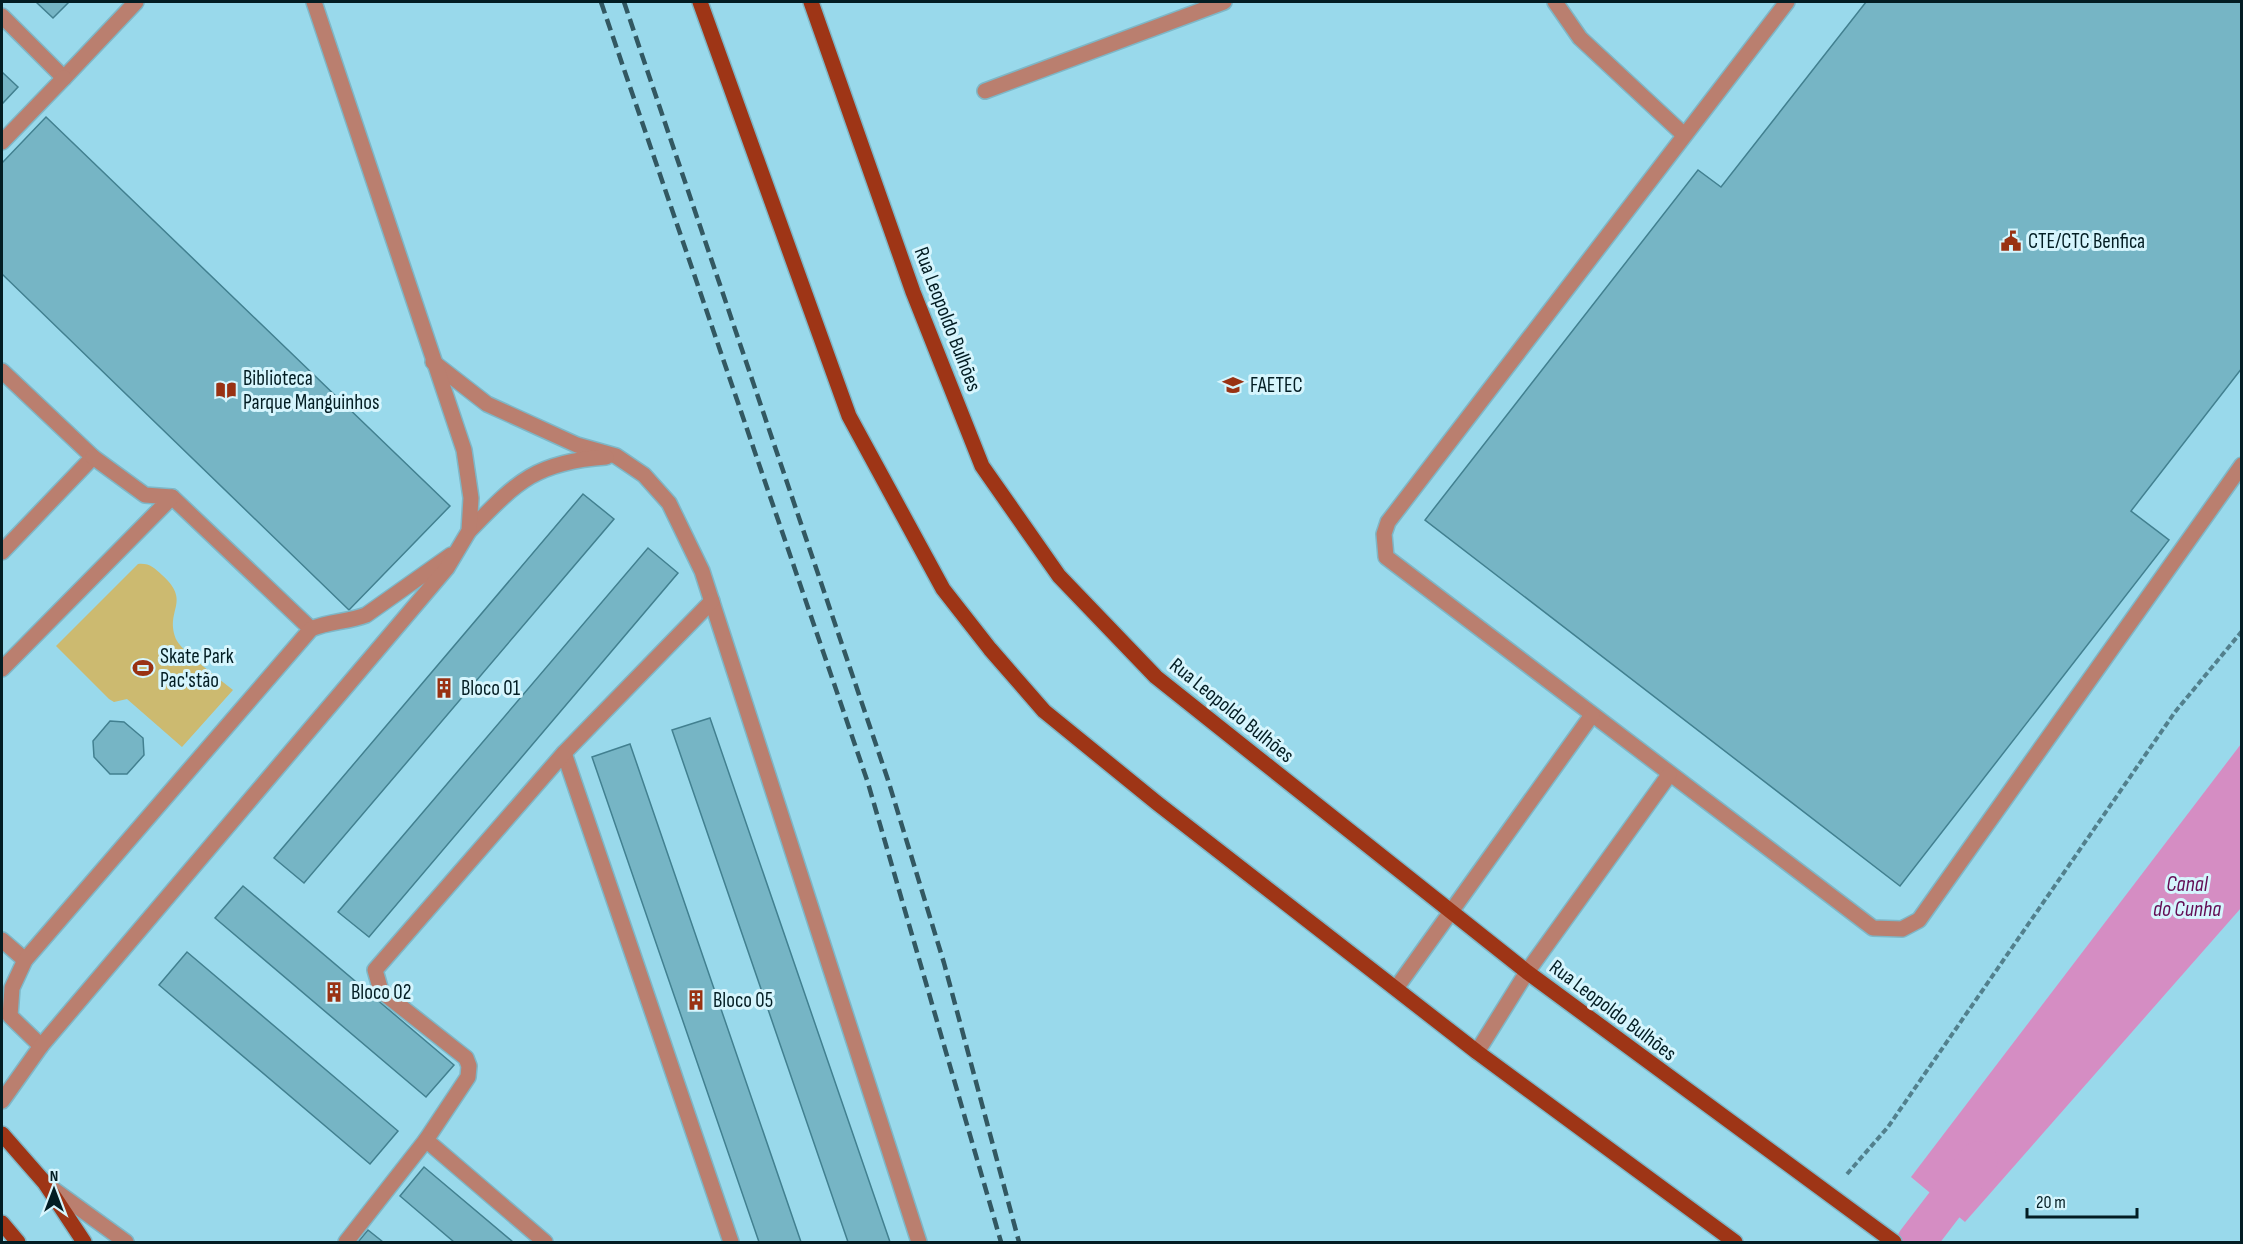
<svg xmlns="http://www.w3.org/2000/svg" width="2243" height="1244" font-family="'Sofia Sans Condensed',sans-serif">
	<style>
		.green { fill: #ccba70 }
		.water { fill: #d58dc3 }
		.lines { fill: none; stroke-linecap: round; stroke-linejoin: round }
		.canal { stroke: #d58dc3; stroke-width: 39 }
		.building { fill: #76b5c5; stroke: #428090; stroke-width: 1.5 }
		.minor-casing { stroke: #7eb7c7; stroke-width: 18 }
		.major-casing { stroke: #7eb7c7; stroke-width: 18 }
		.path { stroke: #52808d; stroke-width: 4; stroke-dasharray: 6 3; stroke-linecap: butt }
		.minor { stroke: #ba7f6f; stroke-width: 15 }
		.major { stroke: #9e3516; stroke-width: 15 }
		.rail { stroke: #325862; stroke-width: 4.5; stroke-dasharray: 12 6; stroke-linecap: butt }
		.labels { text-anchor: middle; stroke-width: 6; stroke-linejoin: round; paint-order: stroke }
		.poi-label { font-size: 21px; fill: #031d23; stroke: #d6f5fd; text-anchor: start }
		.street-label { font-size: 21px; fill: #031d23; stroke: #d6f5fd }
		.water-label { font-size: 22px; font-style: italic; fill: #630d55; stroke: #d6f5fd }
	</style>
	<rect width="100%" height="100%" fill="#99d9eb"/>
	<path class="green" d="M 138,564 C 150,563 154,568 162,575 C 193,603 163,610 177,641 C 182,651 222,681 233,690 L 182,747 L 127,699 L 114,702 L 109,699 L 56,646 Z"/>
	<path class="water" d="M 2241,744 L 2241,908 L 1965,1222 L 1911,1177 Z"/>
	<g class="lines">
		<path class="canal" d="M 1916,1242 L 1978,1161"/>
	</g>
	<g class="building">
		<path d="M 36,2 L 69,2 L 53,18 Z"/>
		<path d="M 1866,2 L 2242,2 L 2242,368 L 2131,511 L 2169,540 L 1900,886 L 1425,520 L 1698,170 L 1721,187 Z"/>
		<path d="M 2,72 L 18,87 L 2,104 Z"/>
		<path d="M 46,117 L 450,506 L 349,610 L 2,274 L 2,163 Z"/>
		<path d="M 583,494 L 614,519 L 304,883 L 274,858 Z"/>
		<path d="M 648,548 L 678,573 L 369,937 L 338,912 Z"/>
		<path d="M 710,718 L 890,1242 L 848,1242 L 672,730 Z"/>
		<path d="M 110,721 L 124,722 L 143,738 L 144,755 L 127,774 L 110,774 L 94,757 L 93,741 Z"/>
		<path d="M 630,744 L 801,1242 L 759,1242 L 592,757 Z"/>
		<path d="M 243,886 L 454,1065 L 426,1097 L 215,918 Z"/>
		<path d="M 187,952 L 398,1131 L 370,1164 L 159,985 Z"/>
		<path d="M 424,1167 L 513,1242 L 454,1242 L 400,1196 Z"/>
		<path d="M 368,1230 L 383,1242 L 358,1242 Z"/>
	</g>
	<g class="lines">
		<g class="minor-casing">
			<g id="minor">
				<path d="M 1555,2 L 1580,38 L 1683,134"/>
				<path d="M 1787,2 L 1388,522 L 1384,534 L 1386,557 L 1873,928 L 1902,929 L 1919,920 L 2242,465"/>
				<path d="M 2,16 L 64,78 L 136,2"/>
				<path d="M 985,91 L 1224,2"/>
				<path d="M 2,142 L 64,78"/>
				<path d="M 433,362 L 487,404 L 577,445 L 616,456 L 644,475 L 669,503 L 702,571 L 919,1242"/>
				<path d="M 2,371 L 93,457 L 2,552"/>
				<path d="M 172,497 L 311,629"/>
				<path d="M 469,531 C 516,483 534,462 606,457"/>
				<path d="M 2,669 L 172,497 L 145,495 L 93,457"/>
				<path d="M 564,753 L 731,1242"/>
				<path d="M 2,940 L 25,960"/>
				<path d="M 1397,987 L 1592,715"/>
				<path d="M 41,1046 L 10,1016 L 12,988 L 25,960 L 311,629 C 329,621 348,622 366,615 L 451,555"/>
				<path d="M 1477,1052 L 1527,972 L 1669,775"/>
				<path d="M 2,1101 L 41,1046 L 447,568 L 469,531 L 471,498 L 464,450 L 314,2"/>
				<path d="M 426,1140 L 468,1077 L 469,1066 L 466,1058 L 381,991 L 375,970 L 564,753 L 712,601"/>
				<path d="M 46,1184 L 126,1242"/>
				<path d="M 346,1242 L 426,1140 L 545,1242"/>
			</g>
		</g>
		<g class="major-casing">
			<g id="major">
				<path d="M 700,2 L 849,416 L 943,589 L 990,649 L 1044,711 L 1157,803 L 1477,1052 L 1735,1242"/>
				<path d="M 811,2 L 913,292 L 982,466 L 1059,576 L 1156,677 L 1527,972 L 1894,1242"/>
				<path d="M 2,1134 L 45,1183 L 84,1242"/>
				<path d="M 2,1223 L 18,1242"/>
			</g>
		</g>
		<path class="path" d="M 1847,1174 L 1888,1127 L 2175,712 L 2242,631"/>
		<use href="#minor" class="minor"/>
		<use href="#major" class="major"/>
		<g class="rail">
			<path d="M 601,2 L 868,783 L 1001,1242"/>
			<path d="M 624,2 L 888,780 L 944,963 L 1019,1242"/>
		</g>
	</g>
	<defs>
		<g id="civic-bare" transform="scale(1.62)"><path d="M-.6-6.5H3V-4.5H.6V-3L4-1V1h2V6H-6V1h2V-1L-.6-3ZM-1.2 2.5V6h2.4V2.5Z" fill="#993213" stroke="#d6f5fd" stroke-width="2.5" paint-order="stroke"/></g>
		<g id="school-bare" transform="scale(1.62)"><path d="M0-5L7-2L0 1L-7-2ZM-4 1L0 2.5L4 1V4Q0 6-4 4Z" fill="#993213" stroke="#d6f5fd" stroke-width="2.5" paint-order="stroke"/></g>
		<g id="library-bare" transform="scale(1.62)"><path d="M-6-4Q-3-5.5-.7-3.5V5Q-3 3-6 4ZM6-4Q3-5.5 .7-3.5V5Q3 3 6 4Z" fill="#993213" stroke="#d6f5fd" stroke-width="2.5" paint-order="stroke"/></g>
		<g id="stadium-bare" transform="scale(1.62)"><path d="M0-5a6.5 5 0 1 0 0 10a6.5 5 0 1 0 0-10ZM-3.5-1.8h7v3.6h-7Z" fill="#993213" stroke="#d6f5fd" stroke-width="2.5" paint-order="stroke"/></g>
		<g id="building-bare" transform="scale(1.62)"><path d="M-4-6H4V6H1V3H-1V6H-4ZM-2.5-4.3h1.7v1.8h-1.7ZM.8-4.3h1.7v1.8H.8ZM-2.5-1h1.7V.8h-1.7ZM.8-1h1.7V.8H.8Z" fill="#993213" stroke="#d6f5fd" stroke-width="2.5" paint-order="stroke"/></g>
	</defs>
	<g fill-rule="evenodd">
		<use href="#civic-bare" x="2011" y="241"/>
		<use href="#school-bare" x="1233" y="385"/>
		<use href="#library-bare" x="226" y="390"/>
		<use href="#stadium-bare" x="143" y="668"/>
		<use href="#building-bare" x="444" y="688"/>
		<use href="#building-bare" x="334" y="992"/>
		<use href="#building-bare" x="696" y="1000"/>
	</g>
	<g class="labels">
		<g class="poi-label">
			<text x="2028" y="248">CTE/CTC Benfica</text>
			<text x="243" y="385">Biblioteca<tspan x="243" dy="24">Parque Manguinhos</tspan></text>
			<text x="1250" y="392">FAETEC</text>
			<text x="160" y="663">Skate Park<tspan x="160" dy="24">Pac'stão</tspan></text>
			<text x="461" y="695">Bloco 01</text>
			<text x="351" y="999">Bloco 02</text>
			<text x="713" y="1007">Bloco 05</text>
		</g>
		<g class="street-label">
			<text transform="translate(948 319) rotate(69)" y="7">Rua Leopoldo Bulhões</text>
			<text transform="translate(1232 710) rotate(39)" y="7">Rua Leopoldo Bulhões</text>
			<text transform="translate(1613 1010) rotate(37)" y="7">Rua Leopoldo Bulhões</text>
		</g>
		<g class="water-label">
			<text x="2187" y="891">Canal<tspan x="2187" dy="25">do Cunha</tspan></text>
		</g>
	</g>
	<rect width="2243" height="1244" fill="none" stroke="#031d23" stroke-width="6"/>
	<g transform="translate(54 1190)" stroke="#d6f5fd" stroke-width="4.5" paint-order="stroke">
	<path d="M0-4.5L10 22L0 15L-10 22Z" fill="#031d23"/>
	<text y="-9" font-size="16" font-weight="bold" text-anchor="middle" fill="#031d23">N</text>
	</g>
	<path d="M2027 1208v9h110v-9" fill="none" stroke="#031d23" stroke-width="3"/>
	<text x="2036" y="1208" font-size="18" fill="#031d23" stroke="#d6f5fd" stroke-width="4.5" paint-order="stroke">20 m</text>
</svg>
